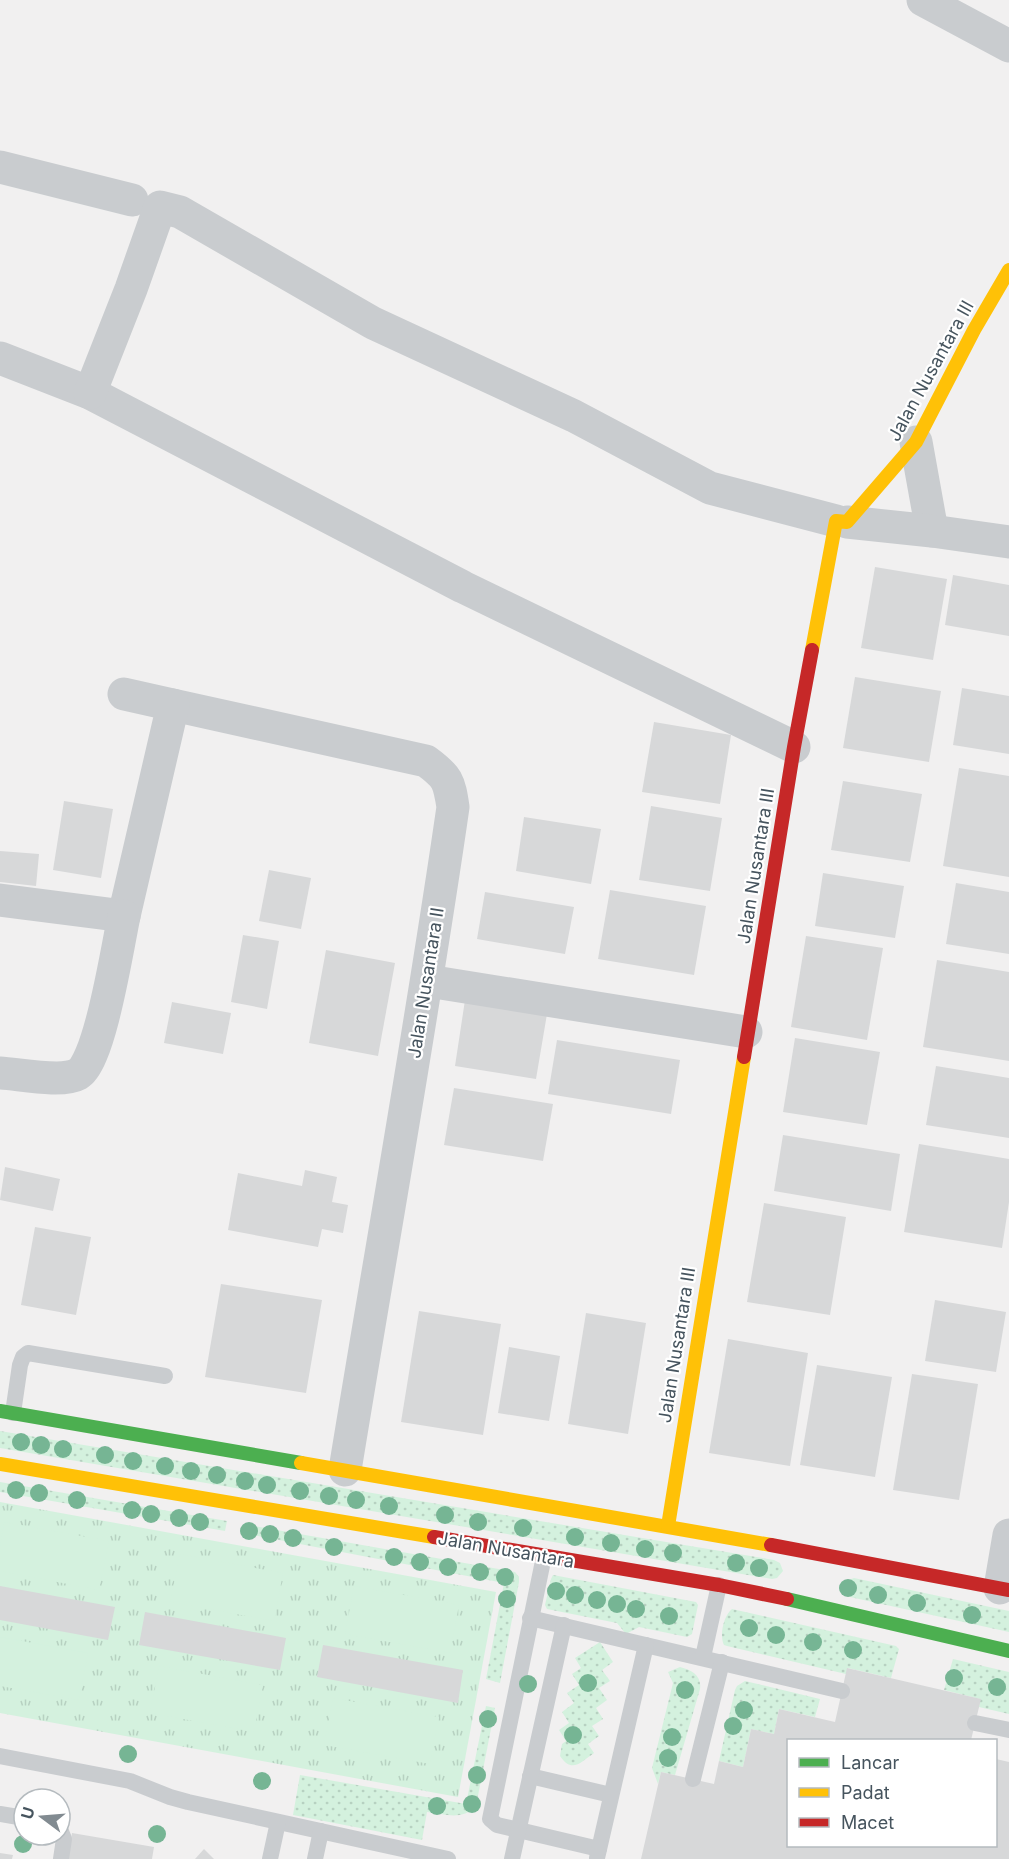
<svg xmlns="http://www.w3.org/2000/svg" width="1009" height="1859" font-family="Inter,sans-serif">
	<style>
		.grass { fill: url(#grass-dots) }
		.park { fill: url(#park-tufts) }
		.pitch { fill: #d4f1de }
		.building { fill: #d7d8d9 }
		.lines { fill: none; stroke-linecap: round; stroke-linejoin: round }
		.lane { stroke: #c9cccf; stroke-width: 16 }
		.street { stroke: #c9cccf; stroke-width: 33 }
		.fast { stroke: #4caf50; stroke-width: 14 }
		.slow { stroke: #ffc107; stroke-width: 14 }
		.jam { stroke: #c62828; stroke-width: 14 }
		.tree { fill: #76b594 }
		.labels { text-anchor: middle; stroke-width: 4.5; stroke-linejoin: round; paint-order: stroke }
		.street-label { font-size: 18px; fill: #46545e; stroke: #fff }
	</style>
	<defs>
		<pattern id="grass-dots" width="8" height="8" patternUnits="userSpaceOnUse" patternTransform="scale(1.5)"><rect width="8" height="8" fill="#d4f1de"/><path d="M2 2h.1M6 6h.1" fill="none" stroke="#b7d1c1" stroke-width="1.8" stroke-linecap="round"/></pattern>
		<pattern id="park-tufts" width="24" height="20" patternUnits="userSpaceOnUse" patternTransform="scale(1.5)"><rect width="24" height="20" fill="#d4f1de"/><path d="M3 7l-1-3M5 7V3M7 7l1-3M15 17l-1-3M17 17v-4M19 17l1-3" fill="none" stroke="#b7d1c1"/></pattern>
	</defs>
	<rect width="100%" height="100%" fill="#f1f0f0"/>
	<g class="grass">
		<path d="M 0,1431 L 774,1560 L 780,1563 L 783,1571 L 777,1578 L 772,1579 L 0,1448 Z"/>
		<path d="M 0,1482 L 227,1521 L 225,1531 L 0,1492 Z"/>
		<path d="M 243,1524 L 515,1572 L 519,1577 L 519,1582 L 500,1683 L 486,1679 L 504,1583 L 242,1533 Z"/>
		<path d="M 553,1575 L 696,1602 L 698,1605 L 692,1634 L 687,1637 L 639,1627 L 626,1634 L 617,1623 L 547,1609 L 545,1605 L 551,1579 Z"/>
		<path d="M 854,1578 L 1009,1611 L 1009,1632 L 850,1597 L 845,1595 L 843,1586 L 846,1581 Z"/>
		<path d="M 732,1609 L 896,1646 L 899,1649 L 891,1678 L 848,1668 L 846,1674 L 727,1646 L 724,1645 C 719,1635 724,1615 732,1609 Z"/>
		<path d="M 600,1642 L 613,1662 L 602,1670 L 610,1681 L 599,1688 L 607,1700 L 596,1708 L 603,1719 L 592,1726 L 599,1736 L 588,1744 L 594,1753 C 581,1762 572,1774 560,1756 L 562,1744 L 566,1741 L 559,1730 L 569,1723 L 562,1712 L 574,1703 L 567,1693 L 579,1685 L 572,1674 L 581,1668 L 575,1658 Z"/>
		<path d="M 953,1659 L 1009,1672 L 1009,1714 L 979,1707 L 980,1699 L 944,1690 Z"/>
		<path d="M 680,1667 C 692,1670 702,1676 700,1689 L 675,1775 L 661,1772 L 658,1784 L 652,1768 L 673,1683 L 668,1672 Z"/>
		<path d="M 745,1681 L 820,1699 L 815,1717 L 779,1709 L 774,1734 L 751,1729 L 743,1767 L 719,1761 L 735,1690 L 737,1686 Z"/>
		<path d="M 486,1706 L 495,1708 L 476,1806 C 462,1821 445,1814 427,1812 L 422,1840 L 293,1815 L 300,1775 L 466,1804 Z"/>
	</g>
	<path class="park" d="M 0,1502 L 496,1592 L 458,1797 L 0,1713 Z"/>
	<g class="pitch">
		<path d="M 4,1522 L 109,1541 L 99,1590 L 0,1571 L 0,1546 Z"/>
		<path d="M 180,1554 L 283,1573 L 274,1621 L 170,1602 Z"/>
		<path d="M 354,1586 L 459,1605 L 450,1653 L 345,1634 Z"/>
		<path d="M 0,1637 L 88,1653 L 79,1700 L 0,1686 Z"/>
		<path d="M 159,1666 L 263,1685 L 254,1732 L 150,1713 Z"/>
		<path d="M 333,1698 L 439,1717 L 430,1764 L 324,1745 Z"/>
	</g>
	<g class="building">
		<path d="M 875,567 L 947,579 L 933,660 L 861,648 Z"/>
		<path d="M 953,575 L 1009,585 L 1009,636 L 945,625 Z"/>
		<path d="M 855,677 L 941,691 L 929,762 L 843,748 Z"/>
		<path d="M 962,688 L 1009,696 L 1009,754 L 953,745 Z"/>
		<path d="M 654,722 L 731,735 L 720,804 L 642,792 Z"/>
		<path d="M 959,768 L 1009,776 L 1009,877 L 943,866 Z"/>
		<path d="M 843,781 L 922,794 L 910,862 L 831,850 Z"/>
		<path d="M 64,801 L 113,809 L 101,878 L 53,870 Z"/>
		<path d="M 651,806 L 722,818 L 710,891 L 639,880 Z"/>
		<path d="M 524,817 L 601,829 L 591,884 L 516,871 Z"/>
		<path d="M 0,851 L 39,854 L 36,886 L 0,882 Z"/>
		<path d="M 269,870 L 311,878 L 301,929 L 259,921 Z"/>
		<path d="M 823,873 L 904,886 L 895,938 L 815,926 Z"/>
		<path d="M 956,883 L 1009,892 L 1009,954 L 946,944 Z"/>
		<path d="M 610,890 L 706,906 L 694,975 L 598,959 Z"/>
		<path d="M 485,892 L 574,907 L 565,954 L 477,939 Z"/>
		<path d="M 243,935 L 279,941 L 267,1009 L 231,1002 Z"/>
		<path d="M 806,936 L 883,948 L 867,1040 L 791,1027 Z"/>
		<path d="M 326,950 L 395,963 L 378,1056 L 309,1043 Z"/>
		<path d="M 937,960 L 1009,972 L 1009,1061 L 923,1047 Z"/>
		<path d="M 465,1000 L 547,1014 L 536,1079 L 455,1066 Z"/>
		<path d="M 172,1002 L 231,1013 L 223,1054 L 164,1043 Z"/>
		<path d="M 795,1038 L 880,1052 L 867,1125 L 783,1112 Z"/>
		<path d="M 557,1040 L 680,1060 L 671,1114 L 548,1094 Z"/>
		<path d="M 936,1066 L 1009,1078 L 1009,1138 L 926,1125 Z"/>
		<path d="M 454,1088 L 553,1104 L 543,1161 L 444,1145 Z"/>
		<path d="M 783,1135 L 900,1154 L 891,1211 L 774,1191 Z"/>
		<path d="M 919,1144 L 1009,1159 L 1009,1202 L 1002,1248 L 904,1232 Z"/>
		<path d="M 5,1167 L 60,1179 L 53,1211 L 0,1200 Z"/>
		<path d="M 305,1170 L 337,1177 L 332,1202 L 348,1205 L 343,1233 L 322,1229 L 318,1247 L 228,1230 L 238,1173 L 302,1186 Z"/>
		<path d="M 764,1203 L 846,1217 L 830,1315 L 747,1302 Z"/>
		<path d="M 35,1227 L 91,1237 L 76,1315 L 21,1305 Z"/>
		<path d="M 221,1284 L 322,1300 L 306,1393 L 205,1377 Z"/>
		<path d="M 935,1300 L 1006,1312 L 996,1372 L 925,1361 Z"/>
		<path d="M 419,1311 L 501,1324 L 483,1435 L 401,1422 Z"/>
		<path d="M 586,1313 L 646,1323 L 628,1434 L 568,1424 Z"/>
		<path d="M 728,1339 L 808,1353 L 790,1466 L 709,1453 Z"/>
		<path d="M 509,1347 L 560,1356 L 549,1421 L 498,1413 Z"/>
		<path d="M 817,1365 L 892,1377 L 875,1477 L 800,1465 Z"/>
		<path d="M 912,1374 L 978,1384 L 959,1500 L 893,1490 Z"/>
		<path d="M 0,1586 L 115,1607 L 108,1640 L 0,1620 Z"/>
		<path d="M 145,1612 L 286,1638 L 280,1670 L 139,1645 Z"/>
		<path d="M 323,1645 L 463,1670 L 458,1703 L 317,1677 Z"/>
		<path d="M 847,1668 L 981,1699 L 971,1740 L 788,1740 L 788,1846 L 996,1846 L 996,1759 L 1009,1762 L 1009,1859 L 641,1859 L 661,1772 L 714,1784 L 719,1761 L 743,1767 L 751,1729 L 774,1734 L 779,1709 L 835,1722 Z"/>
		<path d="M 72,1833 L 154,1847 L 152,1859 L 68,1859 Z"/>
		<path d="M 204,1849 L 214,1859 L 195,1859 Z"/>
		<path d="M 0,1853 L 13,1855 L 12,1859 L 0,1859 Z"/>
	</g>
	<g class="lines">
		<g class="lane">
			<path d="M 13,1413 L 20,1365 L 23,1357 L 28,1353 L 165,1376"/>
			<path d="M 544,1556 L 490,1819 L 497,1825 L 599,1849"/>
			<path d="M 530,1618 L 842,1691"/>
			<path d="M 703,1657 L 719,1585"/>
			<path d="M 975,1723 L 1009,1730"/>
			<path d="M 0,1756 L 130,1781 L 170,1797 L 188,1802 L 448,1859"/>
			<path d="M 530,1776 L 611,1795"/>
			<path d="M 693,1779 L 722,1662"/>
			<path d="M 0,1814 L 24,1818"/>
			<path d="M 60,1829 L 64,1839 L 61,1859"/>
			<path d="M 597,1858 L 646,1645"/>
			<path d="M 270,1859 L 278,1822"/>
			<path d="M 315,1859 L 321,1831"/>
			<path d="M 512,1859 L 564,1625"/>
		</g>
		<g class="street">
			<path d="M 923,0 L 1009,46"/>
			<path d="M 0,167 L 132,200"/>
			<path d="M 0,358 L 90,393 L 463,587 L 794,747"/>
			<path d="M 90,393 L 131,289 L 160,207 L 180,212 L 373,323 L 574,416 L 710,488 L 836,521"/>
			<path d="M 916,442 L 932,531"/>
			<path d="M 847,522 L 932,531 L 1009,542"/>
			<path d="M 173,705 L 426,761 C 448,777 449,781 453,807 C 421,1029 381,1249 345,1470"/>
			<path d="M 0,900 L 124,916 L 173,705 L 124,694"/>
			<path d="M 428,981 L 746,1032"/>
			<path d="M 0,1073 C 19,1074 62,1083 78,1074 C 100,1062 118,944 124,916"/>
			<path d="M 1000,1588 L 1009,1535"/>
		</g>
		<g class="fast">
			<path d="M 0,1411 L 301,1463"/>
			<path d="M 787,1599 L 1009,1651"/>
		</g>
		<g class="slow">
			<path d="M 812,650 L 836,521 L 847,522 L 916,442 L 974,330 L 1009,270"/>
			<path d="M 301,1463 L 771,1545"/>
			<path d="M 0,1464 L 434,1537"/>
			<path d="M 668,1526 L 744,1057"/>
		</g>
		<g class="jam">
			<path d="M 744,1057 L 794,747 L 812,650"/>
			<path d="M 434,1537 L 719,1585 L 787,1599"/>
			<path d="M 771,1545 L 1009,1590"/>
		</g>
	</g>
	<g class="tree">
		<circle cx="21" cy="1442" r="9"/>
		<circle cx="41" cy="1445" r="9"/>
		<circle cx="63" cy="1449" r="9"/>
		<circle cx="105" cy="1455" r="9"/>
		<circle cx="133" cy="1461" r="9"/>
		<circle cx="165" cy="1466" r="9"/>
		<circle cx="191" cy="1471" r="9"/>
		<circle cx="217" cy="1475" r="9"/>
		<circle cx="245" cy="1481" r="9"/>
		<circle cx="267" cy="1485" r="9"/>
		<circle cx="16" cy="1490" r="9"/>
		<circle cx="300" cy="1491" r="9"/>
		<circle cx="39" cy="1493" r="9"/>
		<circle cx="329" cy="1496" r="9"/>
		<circle cx="77" cy="1500" r="9"/>
		<circle cx="356" cy="1500" r="9"/>
		<circle cx="389" cy="1506" r="9"/>
		<circle cx="132" cy="1510" r="9"/>
		<circle cx="151" cy="1514" r="9"/>
		<circle cx="445" cy="1515" r="9"/>
		<circle cx="179" cy="1518" r="9"/>
		<circle cx="200" cy="1522" r="9"/>
		<circle cx="478" cy="1522" r="9"/>
		<circle cx="523" cy="1528" r="9"/>
		<circle cx="249" cy="1531" r="9"/>
		<circle cx="270" cy="1534" r="9"/>
		<circle cx="575" cy="1537" r="9"/>
		<circle cx="293" cy="1538" r="9"/>
		<circle cx="611" cy="1543" r="9"/>
		<circle cx="334" cy="1547" r="9"/>
		<circle cx="645" cy="1549" r="9"/>
		<circle cx="673" cy="1553" r="9"/>
		<circle cx="394" cy="1557" r="9"/>
		<circle cx="420" cy="1562" r="9"/>
		<circle cx="736" cy="1563" r="9"/>
		<circle cx="448" cy="1567" r="9"/>
		<circle cx="759" cy="1568" r="9"/>
		<circle cx="480" cy="1572" r="9"/>
		<circle cx="505" cy="1577" r="9"/>
		<circle cx="848" cy="1588" r="9"/>
		<circle cx="556" cy="1591" r="9"/>
		<circle cx="575" cy="1595" r="9"/>
		<circle cx="878" cy="1595" r="9"/>
		<circle cx="507" cy="1599" r="9"/>
		<circle cx="597" cy="1600" r="9"/>
		<circle cx="917" cy="1603" r="9"/>
		<circle cx="617" cy="1604" r="9"/>
		<circle cx="636" cy="1609" r="9"/>
		<circle cx="972" cy="1615" r="9"/>
		<circle cx="669" cy="1616" r="9"/>
		<circle cx="749" cy="1628" r="9"/>
		<circle cx="776" cy="1635" r="9"/>
		<circle cx="813" cy="1642" r="9"/>
		<circle cx="853" cy="1650" r="9"/>
		<circle cx="954" cy="1678" r="9"/>
		<circle cx="588" cy="1683" r="9"/>
		<circle cx="528" cy="1684" r="9"/>
		<circle cx="997" cy="1687" r="9"/>
		<circle cx="685" cy="1690" r="9"/>
		<circle cx="744" cy="1710" r="9"/>
		<circle cx="488" cy="1719" r="9"/>
		<circle cx="733" cy="1726" r="9"/>
		<circle cx="573" cy="1735" r="9"/>
		<circle cx="672" cy="1737" r="9"/>
		<circle cx="128" cy="1754" r="9"/>
		<circle cx="668" cy="1758" r="9"/>
		<circle cx="477" cy="1775" r="9"/>
		<circle cx="262" cy="1781" r="9"/>
		<circle cx="472" cy="1804" r="9"/>
		<circle cx="437" cy="1806" r="9"/>
		<circle cx="157" cy="1834" r="9"/>
		<circle cx="23" cy="1844" r="9"/>
	</g>
	<g class="labels">
		<g class="street-label">
			<text transform="translate(931 371) rotate(-61)" y="6">Jalan Nusantara III</text>
			<text transform="translate(756 866) rotate(-81)" y="6">Jalan Nusantara III</text>
			<text transform="translate(426 983) rotate(-81)" y="6">Jalan Nusantara II</text>
			<text transform="translate(677 1345) rotate(-81)" y="6">Jalan Nusantara III</text>
			<text transform="translate(506 1550) rotate(10)" y="6">Jalan Nusantara</text>
		</g>
	</g>
	<rect x="787" y="1739" width="210" height="108" fill="#ffffff" stroke="#b5bbbf" stroke-width="1.5"/>
	<rect x="799" y="1758" width="30" height="9" fill="#4caf50" stroke="#b5bbbf" stroke-width="1.5"/>
	<text x="841" y="1769" font-size="18" fill="#46545e">Lancar</text>
	<rect x="799" y="1788" width="30" height="9" fill="#ffc107" stroke="#b5bbbf" stroke-width="1.5"/>
	<text x="841" y="1799" font-size="18" fill="#46545e">Padat</text>
	<rect x="799" y="1818" width="30" height="9" fill="#c62828" stroke="#b5bbbf" stroke-width="1.5"/>
	<text x="841" y="1829" font-size="18" fill="#46545e">Macet</text>
	<g transform="translate(42 1817) rotate(286)"><circle r="28" fill="#ffffff" stroke="#b5bbbf" stroke-width="1.5"/>
	<path d="M0-4.5L10 22L0 15L-10 22Z" fill="#828b91"/>
	<text y="-9" font-size="16" font-weight="bold" text-anchor="middle" fill="#46545e">U</text>
	</g>
</svg>
